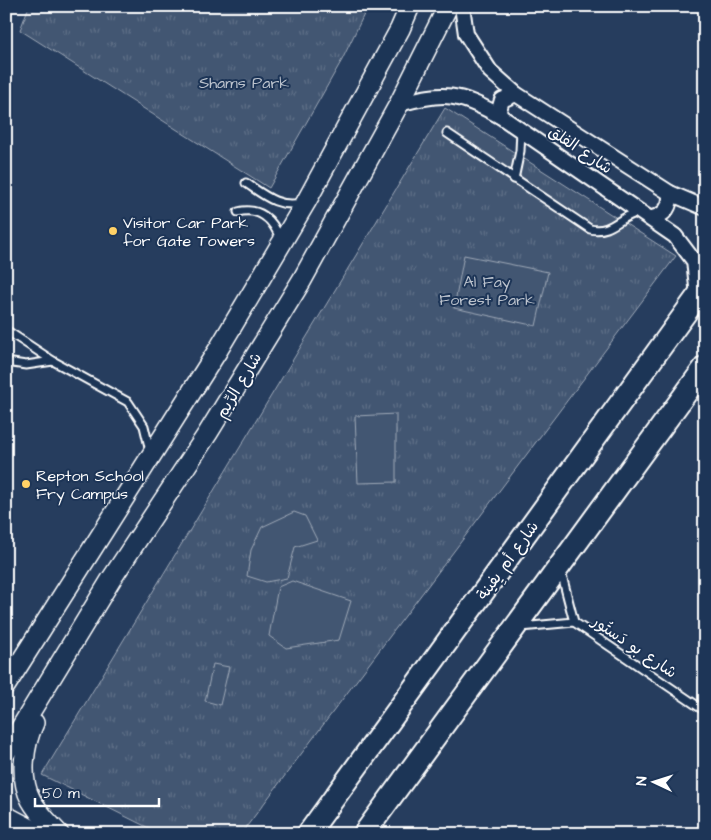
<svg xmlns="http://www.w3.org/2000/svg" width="711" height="840" font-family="'Architects Daughter','Playpen Sans Arabic',sans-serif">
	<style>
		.grass { fill: url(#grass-tufts); stroke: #a0aab8 }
		.pitch { fill: #425672; stroke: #a0aab8 }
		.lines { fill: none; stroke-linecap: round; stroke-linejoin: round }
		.service-casing { stroke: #fff; stroke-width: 11 }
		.minor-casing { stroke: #fff; stroke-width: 18 }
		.secondary-casing { stroke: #fff; stroke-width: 22 }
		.primary-casing { stroke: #fff; stroke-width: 25 }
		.service { stroke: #1d3557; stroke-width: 7 }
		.minor { stroke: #1d3557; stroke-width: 14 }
		.secondary { stroke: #1d3557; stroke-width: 19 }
		.primary { stroke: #1d3557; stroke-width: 21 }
		.poi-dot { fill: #ffd166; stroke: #1d3557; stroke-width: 2 }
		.labels { text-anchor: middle; stroke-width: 4; stroke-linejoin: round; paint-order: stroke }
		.park-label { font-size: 16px; fill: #bdc4ce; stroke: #1d3557 }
		.street-label { font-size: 16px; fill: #fff; stroke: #1d3557 }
		.poi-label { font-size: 16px; fill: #fff; stroke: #1d3557; text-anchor: start }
	</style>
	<defs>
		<pattern id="grass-tufts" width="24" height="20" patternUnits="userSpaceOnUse" patternTransform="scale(1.25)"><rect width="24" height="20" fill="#425672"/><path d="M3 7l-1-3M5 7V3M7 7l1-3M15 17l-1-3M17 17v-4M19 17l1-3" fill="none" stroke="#5e6f87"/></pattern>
	</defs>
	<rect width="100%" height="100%" fill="#263d5e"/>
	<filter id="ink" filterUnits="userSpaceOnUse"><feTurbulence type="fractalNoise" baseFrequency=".02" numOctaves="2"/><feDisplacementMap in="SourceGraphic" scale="10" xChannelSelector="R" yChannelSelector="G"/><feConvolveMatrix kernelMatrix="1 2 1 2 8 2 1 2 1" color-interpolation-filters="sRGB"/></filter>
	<g filter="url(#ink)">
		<g class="grass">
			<path d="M 29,6 L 368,6 L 342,60 L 269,188 L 20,30 Z"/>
			<path d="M 445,108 L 676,256 L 241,834 L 161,834 L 42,775 Z"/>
		</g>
		<g class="pitch">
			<path d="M 464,255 L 548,272 L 536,326 L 454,308 Z"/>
			<path d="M 396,414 L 396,482 L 358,483 L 355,416 Z"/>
			<path d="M 294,512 L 305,516 L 317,540 L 295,547 L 287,578 L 266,582 L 247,576 L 251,550 L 262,527 Z"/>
			<path d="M 292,581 L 351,601 L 339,640 L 286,648 L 269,636 L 278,587 Z"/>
			<path d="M 213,664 L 229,667 L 220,705 L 205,701 Z"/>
		</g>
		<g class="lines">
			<g class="service-casing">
				<g id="service">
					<path d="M 447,133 L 590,229 C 612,234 620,215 640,212"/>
					<path d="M 514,179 L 520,151 L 521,130"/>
					<path d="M 246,183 C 264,195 278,208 301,203"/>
					<path d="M 238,212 C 259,207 273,219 280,239"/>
					<path d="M 6,330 L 53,361"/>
					<path d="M 6,362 L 26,365 L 53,361 L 128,402 L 144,426 L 150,451"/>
					<path d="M 561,572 L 574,622 L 705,711"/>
					<path d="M 521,627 L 574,622"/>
				</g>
			</g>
			<g class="minor-casing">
				<g id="minor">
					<path d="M 462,6 L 466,34 L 490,71 L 516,94 L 670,193 L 705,208"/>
					<path d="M 399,104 C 445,91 458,93 500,116 L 675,236 L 694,261 L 698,295"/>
					<path d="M 500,116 L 499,110 L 502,100 L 516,94"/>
					<path d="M 652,218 C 665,215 671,207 670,193"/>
				</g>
			</g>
			<g class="secondary-casing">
				<g id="secondary">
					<path d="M 6,685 L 218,350 L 306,202 L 400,29 L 410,6"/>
					<path d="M 34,723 C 24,744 19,778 31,800 C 38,813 49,823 59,834"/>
					<path d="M 6,752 L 112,578 L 208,433 L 302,280 L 399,104 L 448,6"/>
					<path d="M 6,816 L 40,834"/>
				</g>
			</g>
			<g class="primary-casing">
				<g id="primary">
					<path d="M 308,834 L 705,286"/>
					<path d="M 364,834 L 705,367"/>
				</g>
			</g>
			<use href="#service" class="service"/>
			<use href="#minor" class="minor"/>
			<use href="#secondary" class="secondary"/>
			<use href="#primary" class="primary"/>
		</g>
	</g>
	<g class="poi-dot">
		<circle cx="113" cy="231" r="5"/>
		<circle cx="26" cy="484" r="5"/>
	</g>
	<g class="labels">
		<g class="park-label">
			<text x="244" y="88">Shams Park</text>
			<text x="487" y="287">Al Fay<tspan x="487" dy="18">Forest Park</tspan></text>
		</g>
		<g class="street-label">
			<text transform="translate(581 149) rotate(34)" y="6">شارع الفلق</text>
			<text transform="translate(238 385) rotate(-59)" y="6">شارع الرِّيم</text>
			<text transform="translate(507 560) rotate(-54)" y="6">شارع أم يِفينة</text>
			<text transform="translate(635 646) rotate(34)" y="6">شارع بو دَستُور</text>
		</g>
		<g class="poi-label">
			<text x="123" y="228">Visitor Car Park<tspan x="123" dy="18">for Gate Towers</tspan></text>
			<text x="36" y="481">Repton School<tspan x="36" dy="18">Fry Campus</tspan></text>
		</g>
	</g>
	<rect width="711" height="840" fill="none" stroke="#1d3557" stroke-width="25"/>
	<rect x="12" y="12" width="686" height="815" fill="none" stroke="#fff" stroke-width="2" filter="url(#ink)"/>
	<g transform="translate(654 782) rotate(274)" stroke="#1d3557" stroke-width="4" paint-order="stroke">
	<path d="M0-4L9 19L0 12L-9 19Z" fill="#ffffff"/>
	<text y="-8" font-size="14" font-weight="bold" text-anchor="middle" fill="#ffffff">N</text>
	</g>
	<path d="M35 798v8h124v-8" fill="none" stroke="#ffffff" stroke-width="2.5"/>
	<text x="42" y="798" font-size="15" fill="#ffffff" stroke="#1d3557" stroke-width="4" paint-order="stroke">50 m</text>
</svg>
